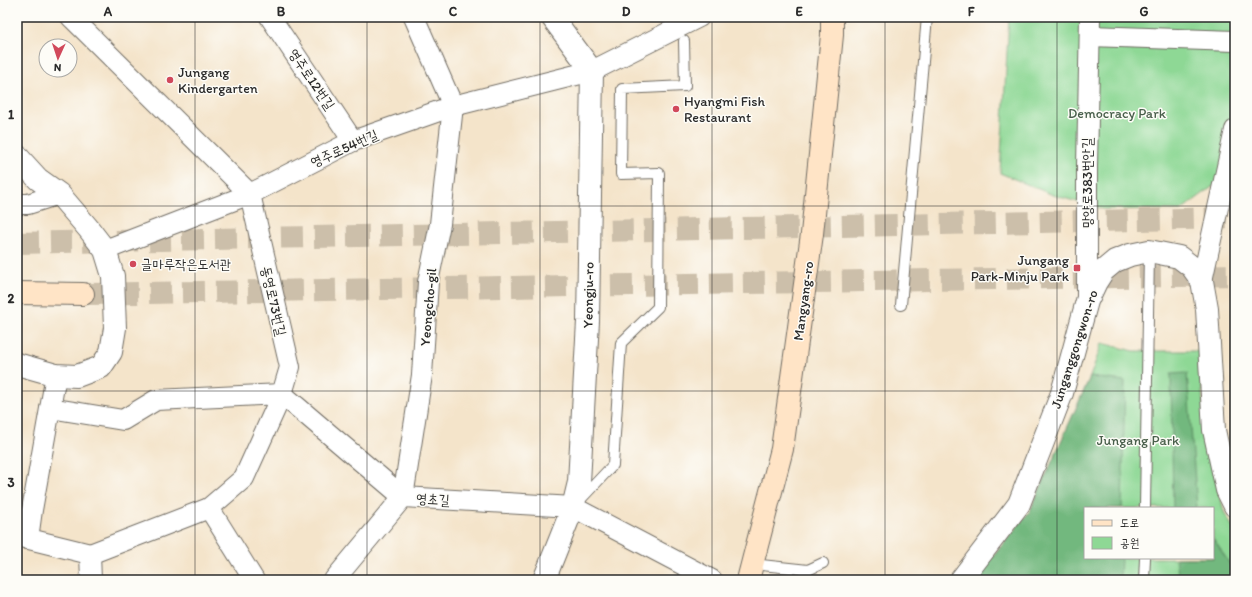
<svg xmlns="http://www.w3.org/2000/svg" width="1252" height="597" font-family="Itim,'Poor Story',sans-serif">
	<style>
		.green { fill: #8ed895; stroke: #5c8260; fill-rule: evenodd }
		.forest { fill: #72b87e; stroke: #4e7254 }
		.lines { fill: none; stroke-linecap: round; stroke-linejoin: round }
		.secondary-tunnel { stroke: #ccbfaa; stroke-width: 22; stroke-dasharray: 22 11; stroke-linecap: butt }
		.service-casing { stroke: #716c63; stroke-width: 12 }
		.minor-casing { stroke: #716c63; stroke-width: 22 }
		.tertiary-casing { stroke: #716c63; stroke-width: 24 }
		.secondary-casing { stroke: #716c63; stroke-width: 24 }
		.service { stroke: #fff; stroke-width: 10 }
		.minor { stroke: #fff; stroke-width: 20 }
		.tertiary { stroke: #fff; stroke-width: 22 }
		.secondary { stroke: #ffe4c6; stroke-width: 22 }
		.grid { fill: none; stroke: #2b2b2b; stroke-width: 1; stroke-opacity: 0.55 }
		.poi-dot { fill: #d1495b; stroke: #fdfcf7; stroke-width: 1.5 }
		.labels { text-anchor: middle; stroke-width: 3; stroke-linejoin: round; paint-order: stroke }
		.poi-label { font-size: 14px; fill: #2b2b2b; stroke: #fdfcf7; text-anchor: start }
		.street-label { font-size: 14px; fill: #2b2b2b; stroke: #fdfcf7 }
		.park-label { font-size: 14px; fill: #495f4b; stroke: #fdfcf7 }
		.neatline { fill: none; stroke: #2b2b2b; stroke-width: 1.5 }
		.grid-label { font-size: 13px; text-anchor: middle; font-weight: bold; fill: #2b2b2b }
	</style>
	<rect width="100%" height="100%" fill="#fdfcf7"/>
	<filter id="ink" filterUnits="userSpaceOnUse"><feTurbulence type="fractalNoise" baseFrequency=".025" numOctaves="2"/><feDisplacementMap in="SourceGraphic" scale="8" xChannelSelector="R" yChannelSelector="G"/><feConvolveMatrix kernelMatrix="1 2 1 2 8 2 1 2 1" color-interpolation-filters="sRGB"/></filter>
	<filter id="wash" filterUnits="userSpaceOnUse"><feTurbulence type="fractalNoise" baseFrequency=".012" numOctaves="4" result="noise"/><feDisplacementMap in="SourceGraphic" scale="16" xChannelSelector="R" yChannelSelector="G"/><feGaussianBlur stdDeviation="0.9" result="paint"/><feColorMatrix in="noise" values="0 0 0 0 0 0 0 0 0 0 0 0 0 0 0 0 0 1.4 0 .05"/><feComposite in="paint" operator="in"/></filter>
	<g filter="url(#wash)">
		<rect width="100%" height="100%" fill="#f4e4ca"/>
		<g class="green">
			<path d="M 1009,17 L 1235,17 L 1235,170 L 1181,210 L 1103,209 L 1053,195 L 1000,173 Z"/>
			<path d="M 1102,343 L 1134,351 L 1199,351 L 1205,431 L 1224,512 L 1235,531 L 1235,580 L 974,580 L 1030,511 L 1090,377 ZM 1085,508 L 1213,508 L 1213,558 L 1085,558 Z"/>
		</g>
		<g class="forest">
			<path d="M 1187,373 L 1197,508 L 1173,508 L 1171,374 Z"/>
			<path d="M 1090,377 L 1125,381 L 1122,508 L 1085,508 L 1085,558 L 1121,558 L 1120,580 L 974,580 L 1030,511 Z"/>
			<path d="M 1213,538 L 1235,572 L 1235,580 L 1179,580 L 1176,558 L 1213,558 Z"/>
		</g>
	</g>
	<g filter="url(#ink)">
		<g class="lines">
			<g class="secondary-tunnel">
				<path d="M 17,243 L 1235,218"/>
				<path d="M 83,294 L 1235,275"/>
			</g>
			<g class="service-casing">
				<g id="service">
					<path d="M 901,305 L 927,17"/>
					<path d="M 579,501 L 613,465 L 621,343 L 658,307 L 659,173 L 621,174 L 622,89 L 685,86 L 684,41"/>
					<path d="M 1145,508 L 1149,251"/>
					<path d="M 752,564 L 808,570 L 823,563"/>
					<path d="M 1144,580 L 1145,558"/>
				</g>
			</g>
			<g class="minor-casing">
				<g id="minor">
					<path d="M 71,17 L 250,194 L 290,367 L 282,394 L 244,478 L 209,508 L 90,554"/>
					<path d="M 270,17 L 353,141"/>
					<path d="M 1090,36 L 1235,41"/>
					<path d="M 17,204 L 28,204 L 59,194"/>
					<path d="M 105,250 L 250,194 L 353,141 L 453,106 L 592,71 L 699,17"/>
					<path d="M 1202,281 L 1235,130"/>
					<path d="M 1087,301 L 1087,166 L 1090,17"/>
					<path d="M 50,408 L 123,420 L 156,400 L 282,394 L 403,497 L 573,507 L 712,580"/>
					<path d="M 209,508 L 254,580"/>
					<path d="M 17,536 L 90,554"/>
					<path d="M 28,539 L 32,510 L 56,375"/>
					<path d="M 90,554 L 91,580"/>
					<path d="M 334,580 L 403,497 L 422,375 L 428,282 L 440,224 L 453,106 L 414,17"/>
				</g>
			</g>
			<g class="tertiary-casing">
				<g id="tertiary">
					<path d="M 17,156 L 38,179 L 59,194 L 88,228 L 105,250 L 113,276 L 115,328 L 111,352 L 101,367 L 77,376 L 56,375 L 17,364"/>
					<path d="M 544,580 L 573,507 L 579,482 L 588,321 L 592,71 L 552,17"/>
					<path d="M 961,580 L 1019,504 L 1062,393 L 1087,301 L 1096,282 L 1103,271 L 1115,261 L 1130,255 L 1149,251 L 1179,257 L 1192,267 L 1202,281 L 1207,309 L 1214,430 L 1227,490 L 1235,506"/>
				</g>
			</g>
			<g class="secondary-casing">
				<g id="secondary">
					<path d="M 17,293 L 83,294"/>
					<path d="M 748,580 L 782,449 L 812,234 L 832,35 L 832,17"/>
				</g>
			</g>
			<use href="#service" class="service"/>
			<use href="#minor" class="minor"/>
			<use href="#tertiary" class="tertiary"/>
			<use href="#secondary" class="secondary"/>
		</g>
	</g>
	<path class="grid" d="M 195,17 L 195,580M 367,17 L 367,580M 540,17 L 540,580M 712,17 L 712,580M 885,17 L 885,580M 1057,17 L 1057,580M 17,206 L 1235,206M 17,391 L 1235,391"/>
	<g class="poi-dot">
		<circle cx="170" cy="80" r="4"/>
		<circle cx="676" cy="109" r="4"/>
		<circle cx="133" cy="264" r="4"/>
		<rect x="1073" y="264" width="8" height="8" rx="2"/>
	</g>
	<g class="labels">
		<g class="poi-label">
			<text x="178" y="77">Jungang<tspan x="178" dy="16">Kindergarten</tspan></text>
			<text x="684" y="106">Hyangmi Fish<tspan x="684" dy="16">Restaurant</tspan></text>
			<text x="1069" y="265" text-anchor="end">Jungang<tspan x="1069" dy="16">Park-Minju Park</tspan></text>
			<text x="141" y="269">글마루작은도서관</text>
		</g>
		<g class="street-label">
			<text transform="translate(312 79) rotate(56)" y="5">영주로12번길</text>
			<text transform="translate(344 148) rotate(-24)" y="5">영주로54번길</text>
			<text transform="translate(1087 183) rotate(-90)" y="5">망양로383번안길</text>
			<text transform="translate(588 295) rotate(-89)" y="5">Yeongju-ro</text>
			<text transform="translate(274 301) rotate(77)" y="5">동영로73번길</text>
			<text transform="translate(803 301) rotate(-82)" y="5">Mangyang-ro</text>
			<text transform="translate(428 307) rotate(-85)" y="5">Yeongcho-gil</text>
			<text transform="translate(1074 349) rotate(-72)" y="5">Junganggongwon-ro</text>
			<text transform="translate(433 499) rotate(3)" y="5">영초길</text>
		</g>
		<g class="park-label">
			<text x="1117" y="118">Democracy Park</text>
			<text x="1138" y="445">Jungang Park</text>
		</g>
	</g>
	<rect width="1252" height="597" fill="none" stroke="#fdfcf7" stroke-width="44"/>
	<rect x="1084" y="507" width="130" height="52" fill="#fdfcf7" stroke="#a9a8a5"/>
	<rect x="1092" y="520" width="20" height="6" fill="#ffe4c6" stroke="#a9a8a5"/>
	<text x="1120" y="527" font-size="12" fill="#2b2b2b">도로</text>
	<rect x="1092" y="537" width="20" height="12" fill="#8ed895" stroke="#a9a8a5"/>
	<text x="1120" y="547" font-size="12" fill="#2b2b2b">공원</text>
	<g transform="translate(58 58) rotate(183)"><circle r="19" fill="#fdfcf7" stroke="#a9a8a5"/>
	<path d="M0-3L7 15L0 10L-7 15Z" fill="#d1495b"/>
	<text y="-6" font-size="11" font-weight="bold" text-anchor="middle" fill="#2b2b2b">N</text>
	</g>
	<rect x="22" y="22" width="1208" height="553" class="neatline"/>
	<g class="grid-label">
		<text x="108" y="16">A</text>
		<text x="281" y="16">B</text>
		<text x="453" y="16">C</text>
		<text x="626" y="16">D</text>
		<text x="799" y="16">E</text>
		<text x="971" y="16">F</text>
		<text x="1144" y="16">G</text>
		<text x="11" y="119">1</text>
		<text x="11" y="303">2</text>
		<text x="11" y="487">3</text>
	</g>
</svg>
